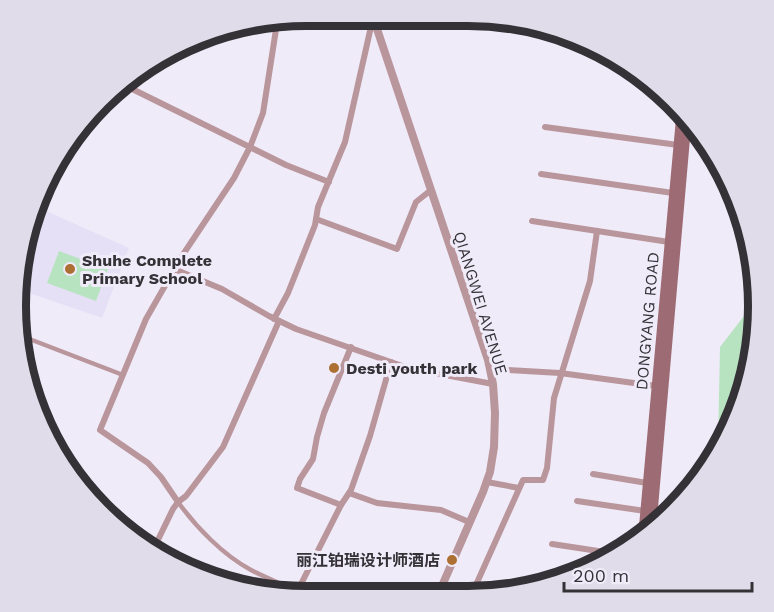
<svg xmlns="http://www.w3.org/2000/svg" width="774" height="612" font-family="'Work Sans','Noto Sans SC',sans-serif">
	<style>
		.education { fill: #e6e0f6 }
		.green { fill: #b8e3c1 }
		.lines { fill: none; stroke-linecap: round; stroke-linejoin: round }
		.pedestrian { stroke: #b9969b; stroke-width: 4.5 }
		.minor { stroke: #b9969b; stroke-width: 6 }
		.tertiary { stroke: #b9969b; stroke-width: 8 }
		.secondary { stroke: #9d6b74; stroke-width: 9 }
		.poi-dot { fill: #ac7032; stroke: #f0ebf9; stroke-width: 2 }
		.labels { text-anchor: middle; stroke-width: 6; stroke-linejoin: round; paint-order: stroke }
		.poi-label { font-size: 16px; font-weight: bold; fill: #343237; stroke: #f0ebf9; text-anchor: start }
		.street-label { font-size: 16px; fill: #343237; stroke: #f0ebf9 }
		.rim { fill: none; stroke: #343237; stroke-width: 8 }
	</style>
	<rect width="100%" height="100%" fill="#f0ebf9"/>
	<path class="education" d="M 35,206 L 129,248 L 102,318 L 23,291 L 15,309 L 25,230 Z"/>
	<g class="green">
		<path d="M 59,251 L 108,269 L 96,301 L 47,283 Z"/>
		<path d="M 754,303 L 749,382 L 718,445 L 720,347 Z"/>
	</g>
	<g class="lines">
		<g class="pedestrian">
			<path d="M 19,335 L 123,375"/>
			<path d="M 178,502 C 196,527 223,555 251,570 C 266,578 283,584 298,592"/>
		</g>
		<g class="minor">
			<path d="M 122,84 L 286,165 L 329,182"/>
			<path d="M 545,127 L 678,145"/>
			<path d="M 541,174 L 673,193"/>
			<path d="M 316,219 L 397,249 L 416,202 L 431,190"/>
			<path d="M 532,221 L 669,242"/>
			<path d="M 174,269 L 222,289 L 269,316 L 296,329 L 408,368 L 493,384"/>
			<path d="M 274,319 L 288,293 L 315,225 L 318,207 L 345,142 L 370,31 L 375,21"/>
			<path d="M 490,369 L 560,373 L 656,386"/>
			<path d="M 593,474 L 647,483"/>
			<path d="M 487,482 L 519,488"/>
			<path d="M 349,493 L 377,503 L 441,510 L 469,522"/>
			<path d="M 577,501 L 645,511"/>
			<path d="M 178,502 L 161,477 L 148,463 L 100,430 L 146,319 L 182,256 L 234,178 L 250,147 L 263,113 L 277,23"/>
			<path d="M 341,505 L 297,488 L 300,479 L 313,459 L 317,437 L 324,413 L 351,347"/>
			<path d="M 552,544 L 618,554"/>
			<path d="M 154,548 L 173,509 L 178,502 L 186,496 L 223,447 L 279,321"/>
			<path d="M 297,592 L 341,505 L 351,490 L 370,436 L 391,362"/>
			<path d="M 471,596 L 523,480 L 543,480 L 547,468 L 554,398 L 590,281 L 597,231"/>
		</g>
		<path class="tertiary" d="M 374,20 L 488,360 L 493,384 L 495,413 L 494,447 L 490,472 L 483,492 L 438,595"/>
		<g class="secondary">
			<path d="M 563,31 L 572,36"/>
			<path d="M 652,525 L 687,121"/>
			<path d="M 643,532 L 681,113"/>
		</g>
	</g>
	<g class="poi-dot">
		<circle cx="70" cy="269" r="6"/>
		<circle cx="334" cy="368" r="6"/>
		<circle cx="452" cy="560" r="6"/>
	</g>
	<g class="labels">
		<g class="poi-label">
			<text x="82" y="266">Shuhe Complete<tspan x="82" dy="18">Primary School</tspan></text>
			<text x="346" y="374">Desti youth park</text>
			<text x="440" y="566" text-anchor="end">丽江铂瑞设计师酒店</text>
		</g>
		<g class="street-label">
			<text transform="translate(481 303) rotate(73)" y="6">QIANGWEI AVENUE</text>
			<text transform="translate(647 321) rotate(-85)" y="6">DONGYANG ROAD</text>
		</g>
	</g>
	<path d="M0 0H774V612H0ZM306 26H468A280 280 0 0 1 748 306V306A280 280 0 0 1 468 586H306A280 280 0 0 1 26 306V306A280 280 0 0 1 306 26Z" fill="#e1dce9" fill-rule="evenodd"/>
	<path class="rim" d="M306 26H468A280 280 0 0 1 748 306V306A280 280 0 0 1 468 586H306A280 280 0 0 1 26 306V306A280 280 0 0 1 306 26Z"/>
	<path d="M564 582v9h188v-9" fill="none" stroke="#343237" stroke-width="3"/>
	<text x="573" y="582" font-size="18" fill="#343237" stroke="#f0ebf9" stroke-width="4.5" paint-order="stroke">200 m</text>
</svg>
